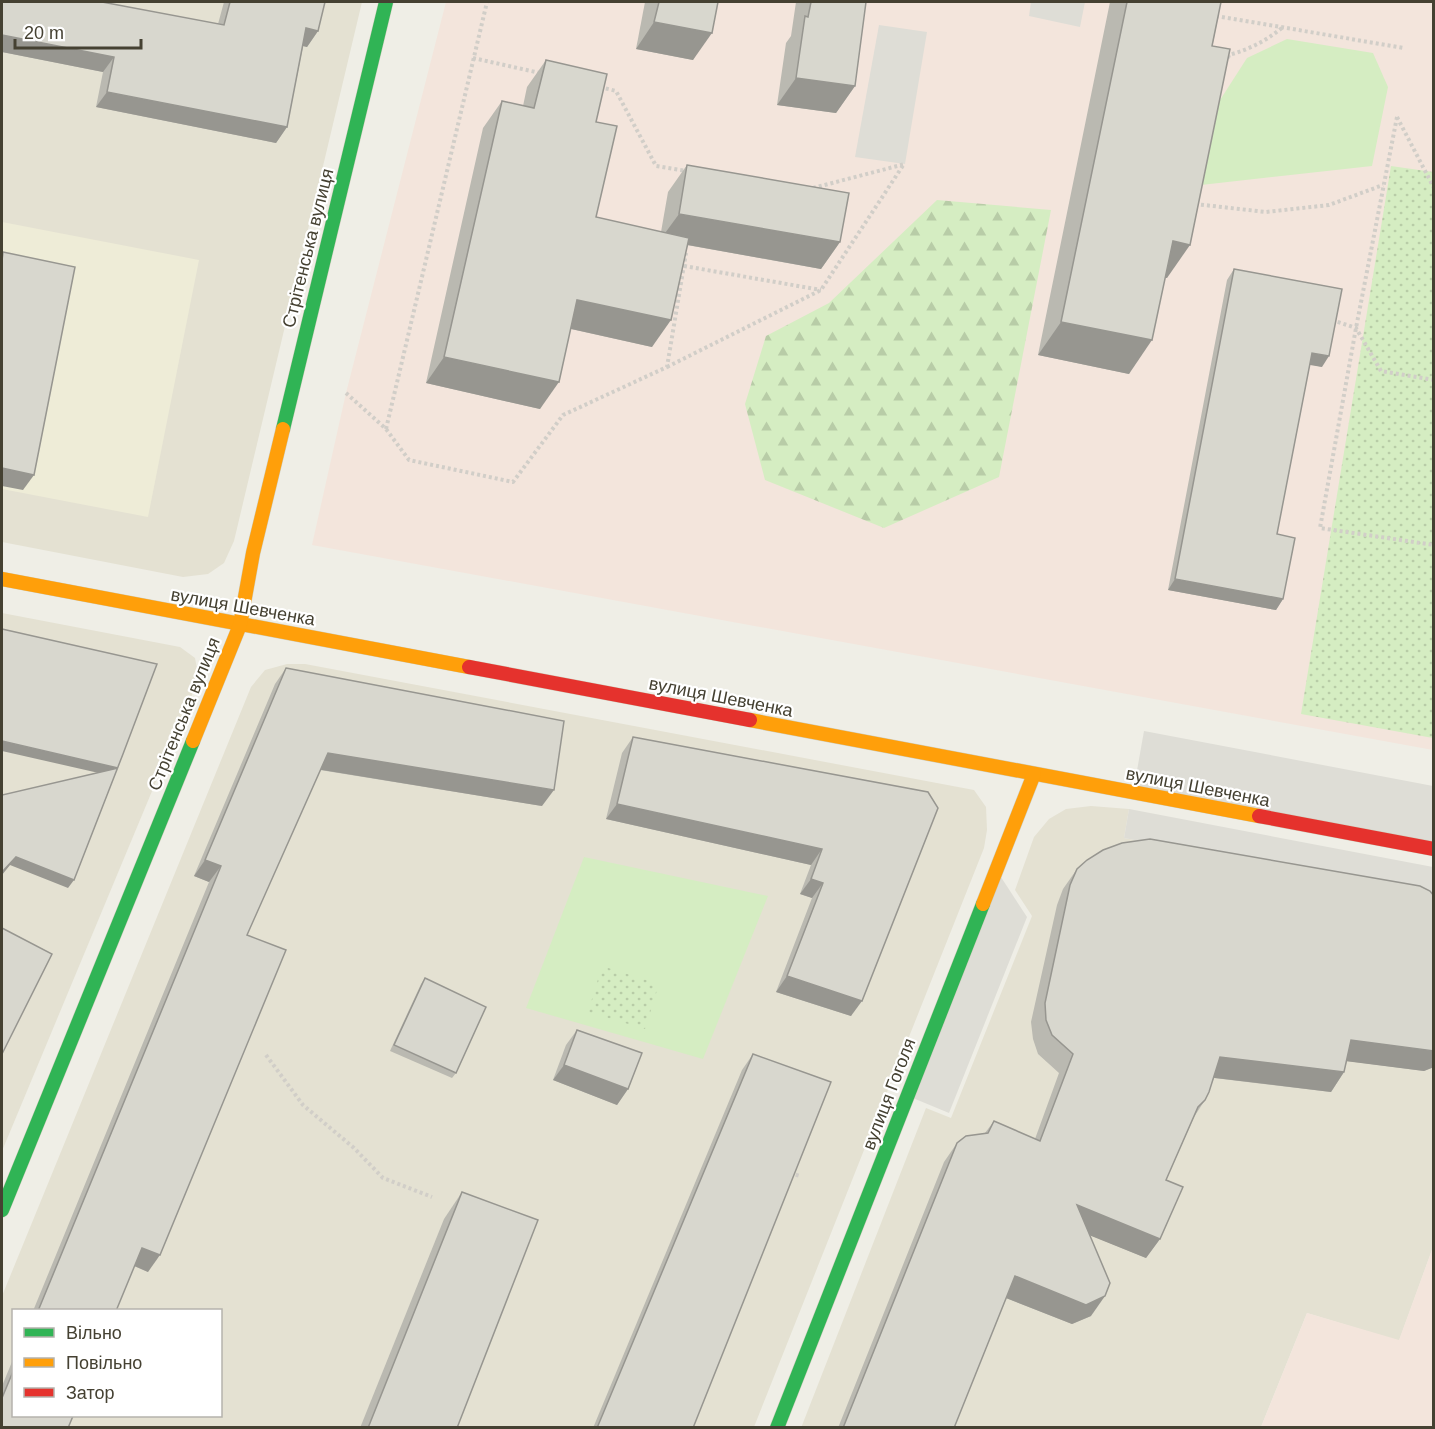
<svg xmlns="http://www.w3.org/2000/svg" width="1435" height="1429" font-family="Arial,sans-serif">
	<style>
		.residential { fill: #e4e1d2; fill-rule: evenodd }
		.education { fill: #eeecd7 }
		.medical { fill: #f3e5dc }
		.grass { fill: #d5edc2 }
		.forest { fill: url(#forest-firs) }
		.park { fill: url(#park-dots) }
		.parking { fill: #deddd6 }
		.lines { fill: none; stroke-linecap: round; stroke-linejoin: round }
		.fast-casing { stroke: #cfcdbc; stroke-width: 15 }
		.slow-casing { stroke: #cfcdbc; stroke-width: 15 }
		.jam-casing { stroke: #cfcdbc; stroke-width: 15 }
		.path { stroke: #d1cec8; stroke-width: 4; stroke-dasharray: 3 3; stroke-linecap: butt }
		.fast { stroke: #30b455; stroke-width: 14 }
		.slow { stroke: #ff9f0a; stroke-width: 14 }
		.jam { stroke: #e5322d; stroke-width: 14 }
		.wall { fill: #bab9b1 }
		.shaded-wall { fill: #979690 }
		.building { fill: #d8d7ce; stroke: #979690; stroke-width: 1.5 }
		.labels { text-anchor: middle; stroke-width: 4.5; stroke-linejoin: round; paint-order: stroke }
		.street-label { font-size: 18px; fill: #454132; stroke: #fff }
	</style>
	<defs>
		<pattern id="forest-firs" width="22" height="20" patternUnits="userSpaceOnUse" patternTransform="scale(1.5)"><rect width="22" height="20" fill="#d5edc2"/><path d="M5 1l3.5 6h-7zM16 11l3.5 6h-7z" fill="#b8cca7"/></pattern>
		<pattern id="park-dots" width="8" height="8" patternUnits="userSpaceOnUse" patternTransform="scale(1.5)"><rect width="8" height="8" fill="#d5edc2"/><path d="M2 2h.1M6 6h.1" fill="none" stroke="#b8cca7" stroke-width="1.8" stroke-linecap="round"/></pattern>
	</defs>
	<rect width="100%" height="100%" fill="#efeee6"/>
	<g class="residential">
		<path d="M 2,2 L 362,2 L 234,541 L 224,563 L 208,574 L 183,577 L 2,542 Z"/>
		<path d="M 2,613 L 180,647 L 195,658 L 198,674 L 195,688 L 2,1151 Z"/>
		<path d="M 287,664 L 305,664 L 974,790 L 986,807 L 987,830 L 984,848 L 754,1427 L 2,1428 L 2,1296 L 251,687 L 265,670 ZM 14,1310 L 220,1310 L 220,1416 L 14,1416 Z"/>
		<path d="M 1091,806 L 1129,809 L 1124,838 L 1433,896 L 1433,1247 L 1399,1341 L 1307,1313 L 1261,1427 L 801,1428 L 926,1108 L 951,1118 L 1032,916 L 1015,890 L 1034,837 L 1049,819 L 1066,809 Z"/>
	</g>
	<path class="education" d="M 2,222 L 199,260 L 148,517 L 2,489 Z"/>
	<g class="medical">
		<path d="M 446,2 L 1433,2 L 1433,750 L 312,545 L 346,393 Z"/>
		<path d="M 1433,1247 L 1433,1427 L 1261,1427 L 1307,1313 L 1399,1340 Z"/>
	</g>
	<g class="grass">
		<path d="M 1287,39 L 1373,53 L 1388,87 L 1372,166 L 1201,185 L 1213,111 L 1247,58 Z"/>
		<path d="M 584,857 L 768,896 L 703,1059 L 526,1008 Z"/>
	</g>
	<path class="forest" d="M 937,200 L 1051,210 L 999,477 L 884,528 L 765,480 L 745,404 L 766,336 L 829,303 Z"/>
	<g class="park">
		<path d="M 1391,166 L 1433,172 L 1433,738 L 1301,714 Z"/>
		<path d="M 602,966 L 659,984 L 645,1029 L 588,1012 Z"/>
	</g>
	<g class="parking">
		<path d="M 1031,2 L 1085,2 L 1080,27 L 1029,16 Z"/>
		<path d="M 879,25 L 927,32 L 905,164 L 855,157 Z"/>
		<path d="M 1144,731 L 1433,786 L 1433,849 L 1133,793 Z"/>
		<path d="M 1129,809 L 1433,867 L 1433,896 L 1124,838 Z"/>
		<path d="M 997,871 L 1027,917 L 949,1113 L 908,1096 Z"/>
	</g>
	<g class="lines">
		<g class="fast-casing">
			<g id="fast">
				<path d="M 283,429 L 386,2"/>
				<path d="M 2,1210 L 193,741"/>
				<path d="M 777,1428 L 983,904"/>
			</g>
		</g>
		<g class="slow-casing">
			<g id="slow">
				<path d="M 2,579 L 469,667"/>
				<path d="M 750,720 L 1259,816"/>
				<path d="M 193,741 L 240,625 L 253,553 L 283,429"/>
				<path d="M 983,904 L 1034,774"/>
			</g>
		</g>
		<g class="jam-casing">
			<g id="jam">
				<path d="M 469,667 L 750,720"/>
				<path d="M 1259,816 L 1434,849"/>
			</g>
		</g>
		<g class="path">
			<path d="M 1216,16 L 1404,48"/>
			<path d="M 473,58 L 540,73"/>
			<path d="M 1228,58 L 1229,55 C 1250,49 1266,41 1283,27"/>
			<path d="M 600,87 L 616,91 L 656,166 L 687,171"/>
			<path d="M 1397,117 L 1356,328 L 1320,528 L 1434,545"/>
			<path d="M 1397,117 L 1434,188"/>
			<path d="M 813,188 L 905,164"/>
			<path d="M 1195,204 L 1266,212 L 1329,205 L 1383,185"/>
			<path d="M 684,266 L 821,290"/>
			<path d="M 1332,320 L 1356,328 L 1381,371 L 1434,380"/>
			<path d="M 667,367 L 821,290 L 904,164"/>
			<path d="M 346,393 L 386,429 L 409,460 L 513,482 L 563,415 L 667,367 L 686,253"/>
			<path d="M 386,429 L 487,2"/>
			<path d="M 266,1055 L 303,1105 L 354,1148 L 383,1178 L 432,1197"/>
			<path d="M 790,1173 L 800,1176"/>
		</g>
		<use href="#fast" class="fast"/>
		<use href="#slow" class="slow"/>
		<use href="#jam" class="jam"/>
	</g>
	<g class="wall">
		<path d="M 2,2 L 218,24 L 224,2 L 325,2 L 318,31 L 307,47 L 303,46 L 287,127 L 276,143 L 96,107 L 103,72 L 2,52 Z"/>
		<path d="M 645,2 L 718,2 L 693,60 L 636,49 Z"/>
		<path d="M 796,2 L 866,2 L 855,86 L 836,113 L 777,105 L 786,43 L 791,36 Z"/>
		<path d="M 1110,2 L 1221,2 L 1167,278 L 1165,278 L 1129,374 L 1038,355 Z"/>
		<path d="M 546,60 L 596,122 L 596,217 L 661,232 L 668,192 L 687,165 L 840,242 L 821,269 L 687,245 L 652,347 L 571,329 L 540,409 L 426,383 L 483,128 L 502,101 L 523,106 L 527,87 Z"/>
		<path d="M 1234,269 L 1322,367 L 1310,364 L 1277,534 L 1283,599 L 1276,610 L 1168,590 L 1227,280 Z"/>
		<path d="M 286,668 L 542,806 L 320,770 L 247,935 L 148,1272 L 134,1266 L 116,1311 L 33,1311 L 209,882 L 194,876 L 275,684 Z"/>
		<path d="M 633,737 L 928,792 L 851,1016 L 776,992 L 812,898 L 800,894 L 811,865 L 606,819 L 622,753 Z"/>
		<path d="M 1077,869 L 1434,896 L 1434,1067 L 1424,1071 L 1347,1061 L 1344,1072 L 1331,1092 L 1214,1078 L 1205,1100 L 1194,1117 L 1166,1180 L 1160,1239 L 1146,1258 L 1090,1235 L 1091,1316 L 1072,1324 L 1006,1298 L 954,1428 L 838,1428 L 944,1162 L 957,1143 L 985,1133 L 994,1121 L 1035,1139 L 1059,1073 L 1038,1054 L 1033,1039 L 1031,1022 L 1057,905 L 1063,889 Z"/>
		<path d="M 425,978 L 456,1073 L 452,1078 L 390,1051 L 421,984 Z"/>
		<path d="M 577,1030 L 628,1089 L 617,1105 L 553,1080 L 566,1045 Z"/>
		<path d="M 753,1054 L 693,1428 L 593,1428 L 742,1070 Z"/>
		<path d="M 462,1192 L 457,1428 L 360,1428 L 444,1219 Z"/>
		<path d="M 14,1357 L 14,1416 L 2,1428 L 2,1386 Z"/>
	</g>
	<g class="shaded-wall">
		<path d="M 654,22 L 712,33 L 693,60 L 636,49 Z"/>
		<path d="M 306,28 L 318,31 L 307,47 L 295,44 Z"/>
		<path d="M 2,35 L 114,57 L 103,72 L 2,52 Z"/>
		<path d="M 796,78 L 855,86 L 836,113 L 777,105 Z"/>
		<path d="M 107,92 L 287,127 L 276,143 L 96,107 Z"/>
		<path d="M 679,214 L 840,242 L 821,269 L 660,240 Z"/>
		<path d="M 1173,241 L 1190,245 L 1167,278 L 1149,274 Z"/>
		<path d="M 577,300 L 671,320 L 652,347 L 558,326 Z"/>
		<path d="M 1061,322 L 1152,340 L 1129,374 L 1038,355 Z"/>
		<path d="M 1312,353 L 1329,356 L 1322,367 L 1304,364 Z"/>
		<path d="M 444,357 L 559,382 L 540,409 L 426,383 Z"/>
		<path d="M 2,468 L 34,475 L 23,490 L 2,486 Z"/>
		<path d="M 1175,579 L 1283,599 L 1276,610 L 1168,590 Z"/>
		<path d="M 2,741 L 118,768 L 112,776 L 2,751 Z"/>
		<path d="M 328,753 L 554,790 L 542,806 L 316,769 Z"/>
		<path d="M 617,804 L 822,849 L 811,865 L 606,819 Z"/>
		<path d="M 16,857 L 74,880 L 68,888 L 10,865 L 2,875 L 2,872 Z"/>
		<path d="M 205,860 L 221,866 L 209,882 L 194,876 Z"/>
		<path d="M 811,879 L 823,883 L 812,898 L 800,894 Z"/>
		<path d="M 787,976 L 862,1001 L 851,1016 L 776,992 Z"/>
		<path d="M 1351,1040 L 1434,1051 L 1434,1067 L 1424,1071 L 1337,1060 Z"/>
		<path d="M 1220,1057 L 1344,1072 L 1331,1092 L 1207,1077 Z"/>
		<path d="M 564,1065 L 628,1089 L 617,1105 L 553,1080 Z"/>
		<path d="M 1077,1205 L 1160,1239 L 1146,1258 L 1064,1225 Z"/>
		<path d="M 142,1248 L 160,1255 L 148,1272 L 130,1264 Z"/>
		<path d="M 1015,1276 L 1105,1296 L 1091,1316 L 1072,1324 L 1001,1296 Z"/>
	</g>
	<g class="building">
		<path d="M 2,2 L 102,2 L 224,25 L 230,2 L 325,2 L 318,31 L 306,28 L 287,127 L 107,92 L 114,57 L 2,35 Z"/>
		<path d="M 659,2 L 718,2 L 712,33 L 654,22 Z"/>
		<path d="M 811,2 L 866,2 L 855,86 L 796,78 L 805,16 L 808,17 Z"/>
		<path d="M 1127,2 L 1221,2 L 1212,46 L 1230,49 L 1190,245 L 1173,241 L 1152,340 L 1061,322 Z"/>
		<path d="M 546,60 L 607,74 L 596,122 L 617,126 L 596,217 L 689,238 L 671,320 L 577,300 L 559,382 L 444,357 L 502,101 L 534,108 Z"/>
		<path d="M 687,165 L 849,193 L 840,242 L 679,214 Z"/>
		<path d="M 3,252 L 75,267 L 34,475 L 2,468 L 2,261 Z"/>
		<path d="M 1234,269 L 1342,289 L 1329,356 L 1312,353 L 1277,534 L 1295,538 L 1283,599 L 1175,579 Z"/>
		<path d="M 2,629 L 157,664 L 123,754 L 74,880 L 16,857 L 2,872 L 2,795 L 118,768 L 2,741 Z"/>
		<path d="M 286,668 L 564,721 L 554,790 L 328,753 L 247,935 L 286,950 L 160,1255 L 142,1248 L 116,1311 L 38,1311 L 221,866 L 205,860 Z"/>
		<path d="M 633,737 L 928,792 L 938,808 L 862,1001 L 787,976 L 823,883 L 811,879 L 822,849 L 617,804 Z"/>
		<path d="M 1150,839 L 1420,886 L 1430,891 L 1434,896 L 1434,1051 L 1351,1040 L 1344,1072 L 1220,1057 L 1209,1092 L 1205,1100 L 1198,1107 L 1166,1180 L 1183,1187 L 1160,1239 L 1077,1205 L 1110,1283 L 1105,1296 L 1086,1305 L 1015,1276 L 954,1428 L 843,1428 L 957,1143 L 966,1136 L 988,1133 L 994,1121 L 1040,1141 L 1073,1054 L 1052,1035 L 1046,1020 L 1045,1003 L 1070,885 L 1077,869 L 1087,860 L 1103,850 L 1122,843 Z"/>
		<path d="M 2,928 L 52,954 L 2,1054 Z"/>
		<path d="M 425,978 L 486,1007 L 456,1073 L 394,1045 Z"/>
		<path d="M 577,1030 L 642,1053 L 628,1089 L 564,1065 Z"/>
		<path d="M 753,1054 L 831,1082 L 693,1428 L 597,1428 Z"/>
		<path d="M 462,1192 L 538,1220 L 457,1428 L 368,1428 Z"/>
		<path d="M 14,1369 L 14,1416 L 73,1416 L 68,1428 L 2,1428 L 2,1398 Z"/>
	</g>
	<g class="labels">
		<g class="street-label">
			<text transform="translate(308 248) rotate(-76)" y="6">Стрітенська вулиця</text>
			<text transform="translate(243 607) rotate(10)" y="6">вулиця Шевченка</text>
			<text transform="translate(721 697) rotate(11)" y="6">вулиця Шевченка</text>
			<text transform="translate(184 714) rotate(-68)" y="6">Стрітенська вулиця</text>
			<text transform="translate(1198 787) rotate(11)" y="6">вулиця Шевченка</text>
			<text transform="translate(889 1094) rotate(-69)" y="6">вулиця Гоголя</text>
		</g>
	</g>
	<rect width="1435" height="1429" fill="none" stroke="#454132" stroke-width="6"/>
	<rect x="12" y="1309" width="210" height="108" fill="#ffffff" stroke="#b5b3ad" stroke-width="1.5"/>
	<rect x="24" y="1328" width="30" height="9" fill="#30b455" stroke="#b5b3ad" stroke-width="1.5"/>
	<text x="66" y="1339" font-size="18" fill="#454132">Вільно</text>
	<rect x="24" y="1358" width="30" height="9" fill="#ff9f0a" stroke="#b5b3ad" stroke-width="1.5"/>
	<text x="66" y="1369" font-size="18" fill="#454132">Повільно</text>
	<rect x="24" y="1388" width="30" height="9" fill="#e5322d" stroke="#b5b3ad" stroke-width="1.5"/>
	<text x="66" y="1399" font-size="18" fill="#454132">Затор</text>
	<path d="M15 39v9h126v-9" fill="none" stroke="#454132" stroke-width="3"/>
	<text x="24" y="39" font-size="18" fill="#454132" stroke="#ffffff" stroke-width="4.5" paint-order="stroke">20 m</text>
</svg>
